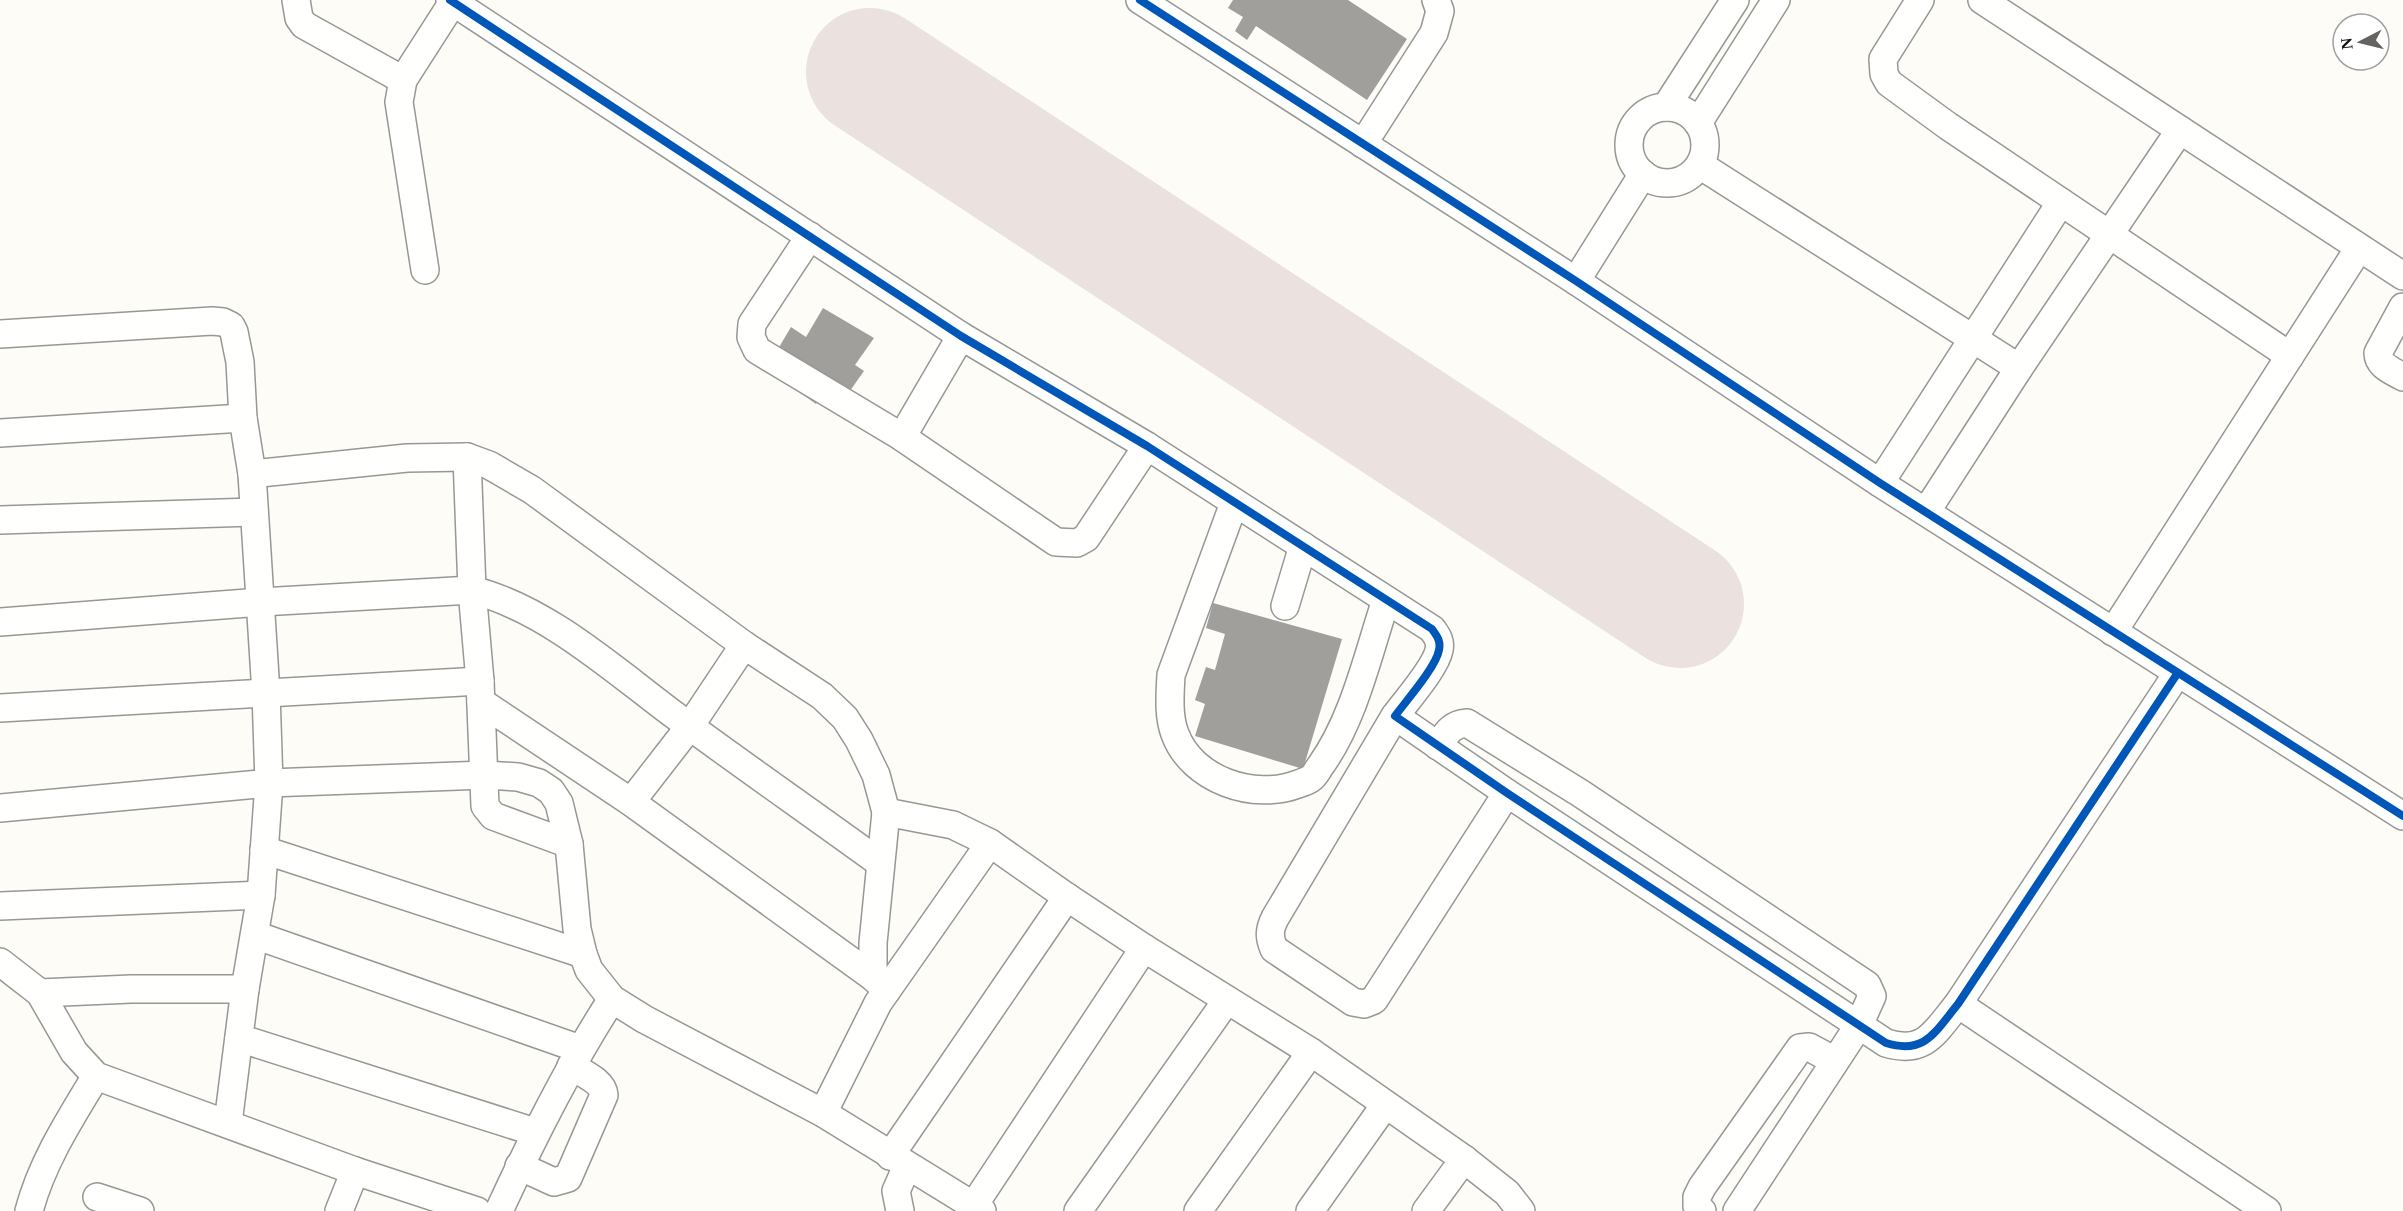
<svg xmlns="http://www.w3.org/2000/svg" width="2403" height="1211" font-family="Georgia,serif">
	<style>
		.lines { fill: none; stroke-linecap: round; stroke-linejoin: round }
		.runway { stroke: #ebe1df; stroke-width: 128 }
		.building { fill: #a19f9c }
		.minor-casing { stroke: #979795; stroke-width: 30 }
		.minor { stroke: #fffffe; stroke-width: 27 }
		.cycleway-casing { stroke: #fff; stroke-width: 11 }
		.cycleway { stroke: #0057b8; stroke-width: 8 }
	</style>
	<rect width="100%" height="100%" fill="#fdfcf7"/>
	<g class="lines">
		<path class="runway" d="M 870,72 L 1680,604"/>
	</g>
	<g class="building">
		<path d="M 1233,0 L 1348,0 L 1407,39 L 1367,100 L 1256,26 L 1247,40 L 1235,31 L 1243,17 L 1228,8 Z"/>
		<path d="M 823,308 L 874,338 L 855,365 L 864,371 L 847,395 L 831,382 L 816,404 L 781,379 L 778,349 L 791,327 L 806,337 Z"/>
		<path d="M 1213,603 L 1342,639 L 1303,769 L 1195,736 L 1205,704 L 1195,700 L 1206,667 L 1215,670 L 1225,634 L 1206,628 Z"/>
	</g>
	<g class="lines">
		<g class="minor-casing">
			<g id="minor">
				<path d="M 296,0 L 299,18 L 304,25 L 403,80"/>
				<path d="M 450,0 L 961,336 L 1147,446 L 1432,629 C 1437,636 1441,641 1439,650 C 1436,667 1406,701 1395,716 L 1507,793 L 1886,1043 C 1925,1055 1935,1032 1958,1004 L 2177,674"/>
				<path d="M 1140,0 L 1576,281 L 1880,483 L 2403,816"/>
				<path d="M 1920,0 L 1883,59 L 1884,74 L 1889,83 L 1948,126 L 2290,356"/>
				<path d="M 1982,0 L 2403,276"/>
				<path d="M 1666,107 L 1735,0"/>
				<circle cx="1667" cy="145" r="38"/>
				<path d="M 1698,123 L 1776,0"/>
				<path d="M 1363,144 L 1434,33 L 1440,11 L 1436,0"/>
				<path d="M 1700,165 L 2019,368"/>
				<path d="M 810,236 L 752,324 L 751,337 L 757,350 L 902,437"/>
				<path d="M 425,270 L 399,102 L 403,80 L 453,2"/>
				<path d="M 1576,281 L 1643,174"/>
				<path d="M 2403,307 L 2378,353 C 2378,366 2393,371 2403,377"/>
				<path d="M 0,334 L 212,321 L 223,322 L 231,326 L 234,332 L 240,362 L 243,418 L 252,474 L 266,693 L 269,783 L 261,895 L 245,989 L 131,989 L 40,993"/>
				<path d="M 961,336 L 902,437 L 1056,542 L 1077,543 L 1086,538 L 1147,446"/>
				<path d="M 0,433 L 243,418"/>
				<path d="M 467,457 L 472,590 L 480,681 L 485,806 L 493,816 L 569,844"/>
				<path d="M 252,474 L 407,458 L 467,457 L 489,465 L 532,490 L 744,645 L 822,696 L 845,718 L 859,740 L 876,775 L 886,812"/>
				<path d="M 1880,483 L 2061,202"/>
				<path d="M 1234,503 L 1171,675 C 1170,694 1168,716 1175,734 C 1192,780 1254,801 1298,784 C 1301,783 1307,781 1310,779 C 1315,776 1318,769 1321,765 C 1354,719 1368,654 1386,600"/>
				<path d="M 1926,512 L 2019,368 L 2180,130"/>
				<path d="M 0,520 L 253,512"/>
				<path d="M 1285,606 L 1303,546"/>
				<path d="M 0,622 L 261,602 L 472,590 C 545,608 613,669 673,714 C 741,764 811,813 880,863"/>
				<path d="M 2113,632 L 2359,248"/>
				<path d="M 481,702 L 631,802 L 873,977 L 887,990"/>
				<path d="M 0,708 L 480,681"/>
				<path d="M 1395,716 L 1275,918 C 1269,930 1269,937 1274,949 L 1353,1002 L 1364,1004 L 1374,1000 L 1507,793"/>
				<path d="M 1438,746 C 1446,734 1451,724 1467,723 L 1580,793 L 1867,985 L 1872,996 L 1859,1025 L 1737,1211"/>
				<path d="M 631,802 L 690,726 L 744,645"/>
				<path d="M 0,808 L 269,783 L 485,775 L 518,777 L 539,783 L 551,791 L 559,803 L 569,844 L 577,929 L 583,954 L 589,970 L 612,999 L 644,1019 L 823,1113 L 982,1211"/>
				<path d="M 264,850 L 583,954"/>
				<path d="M 0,906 L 261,895"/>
				<path d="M 255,935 L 580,1049"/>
				<path d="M 0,962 L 40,993 L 74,1052 L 96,1076 L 355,1171 L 477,1211"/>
				<path d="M 873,977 L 873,943 L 886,812 L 953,825 L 990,843 L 1067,897 L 1144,948 L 1311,1052 L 1464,1159 L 1507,1193 L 1521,1211"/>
				<path d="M 1958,1004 L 2267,1211"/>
				<path d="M 239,1038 L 535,1132"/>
				<path d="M 823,1113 L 878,1003 L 990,843"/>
				<path d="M 228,1123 L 245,989"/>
				<path d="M 890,1156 L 1067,897"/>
				<path d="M 519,1166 L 554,1182 L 568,1178 L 604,1095 C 603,1081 582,1073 571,1066"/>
				<path d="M 97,1197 L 140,1211"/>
				<path d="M 974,1205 L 1144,948"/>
				<path d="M 29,1211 C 42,1162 70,1119 96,1076"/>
				<path d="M 339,1211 L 355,1171"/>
				<path d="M 499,1211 C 533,1137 568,1067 612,999"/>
				<path d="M 900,1211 L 896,1191 L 907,1166"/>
				<path d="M 1078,1211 L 1227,1000"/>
				<path d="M 1198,1211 L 1311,1052"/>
				<path d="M 1310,1211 L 1385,1105"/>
				<path d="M 1426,1211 L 1464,1159"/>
				<path d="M 1702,1211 L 1697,1206 L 1697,1197 L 1702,1187 L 1800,1048 L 1809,1047 L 1835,1061"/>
			</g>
		</g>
		<use href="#minor" class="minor"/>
		<g class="cycleway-casing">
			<g id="cycleway">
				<path d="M 450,0 L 961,336 L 1147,446 L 1432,629 C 1437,636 1441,641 1439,650 C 1436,667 1406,701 1395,716 L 1507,793 L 1886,1043 C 1925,1055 1935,1032 1958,1004 L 2177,674"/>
				<path d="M 1140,0 L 1576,281 L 1880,483 L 2403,816"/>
			</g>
		</g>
		<use href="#cycleway" class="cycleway"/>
	</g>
	<g transform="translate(2361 42) rotate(263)"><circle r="28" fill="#ffffff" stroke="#a0a0a0" stroke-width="1.5"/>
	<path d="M0-4.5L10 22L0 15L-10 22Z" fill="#646362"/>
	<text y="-9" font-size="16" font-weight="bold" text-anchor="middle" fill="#111111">N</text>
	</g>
</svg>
